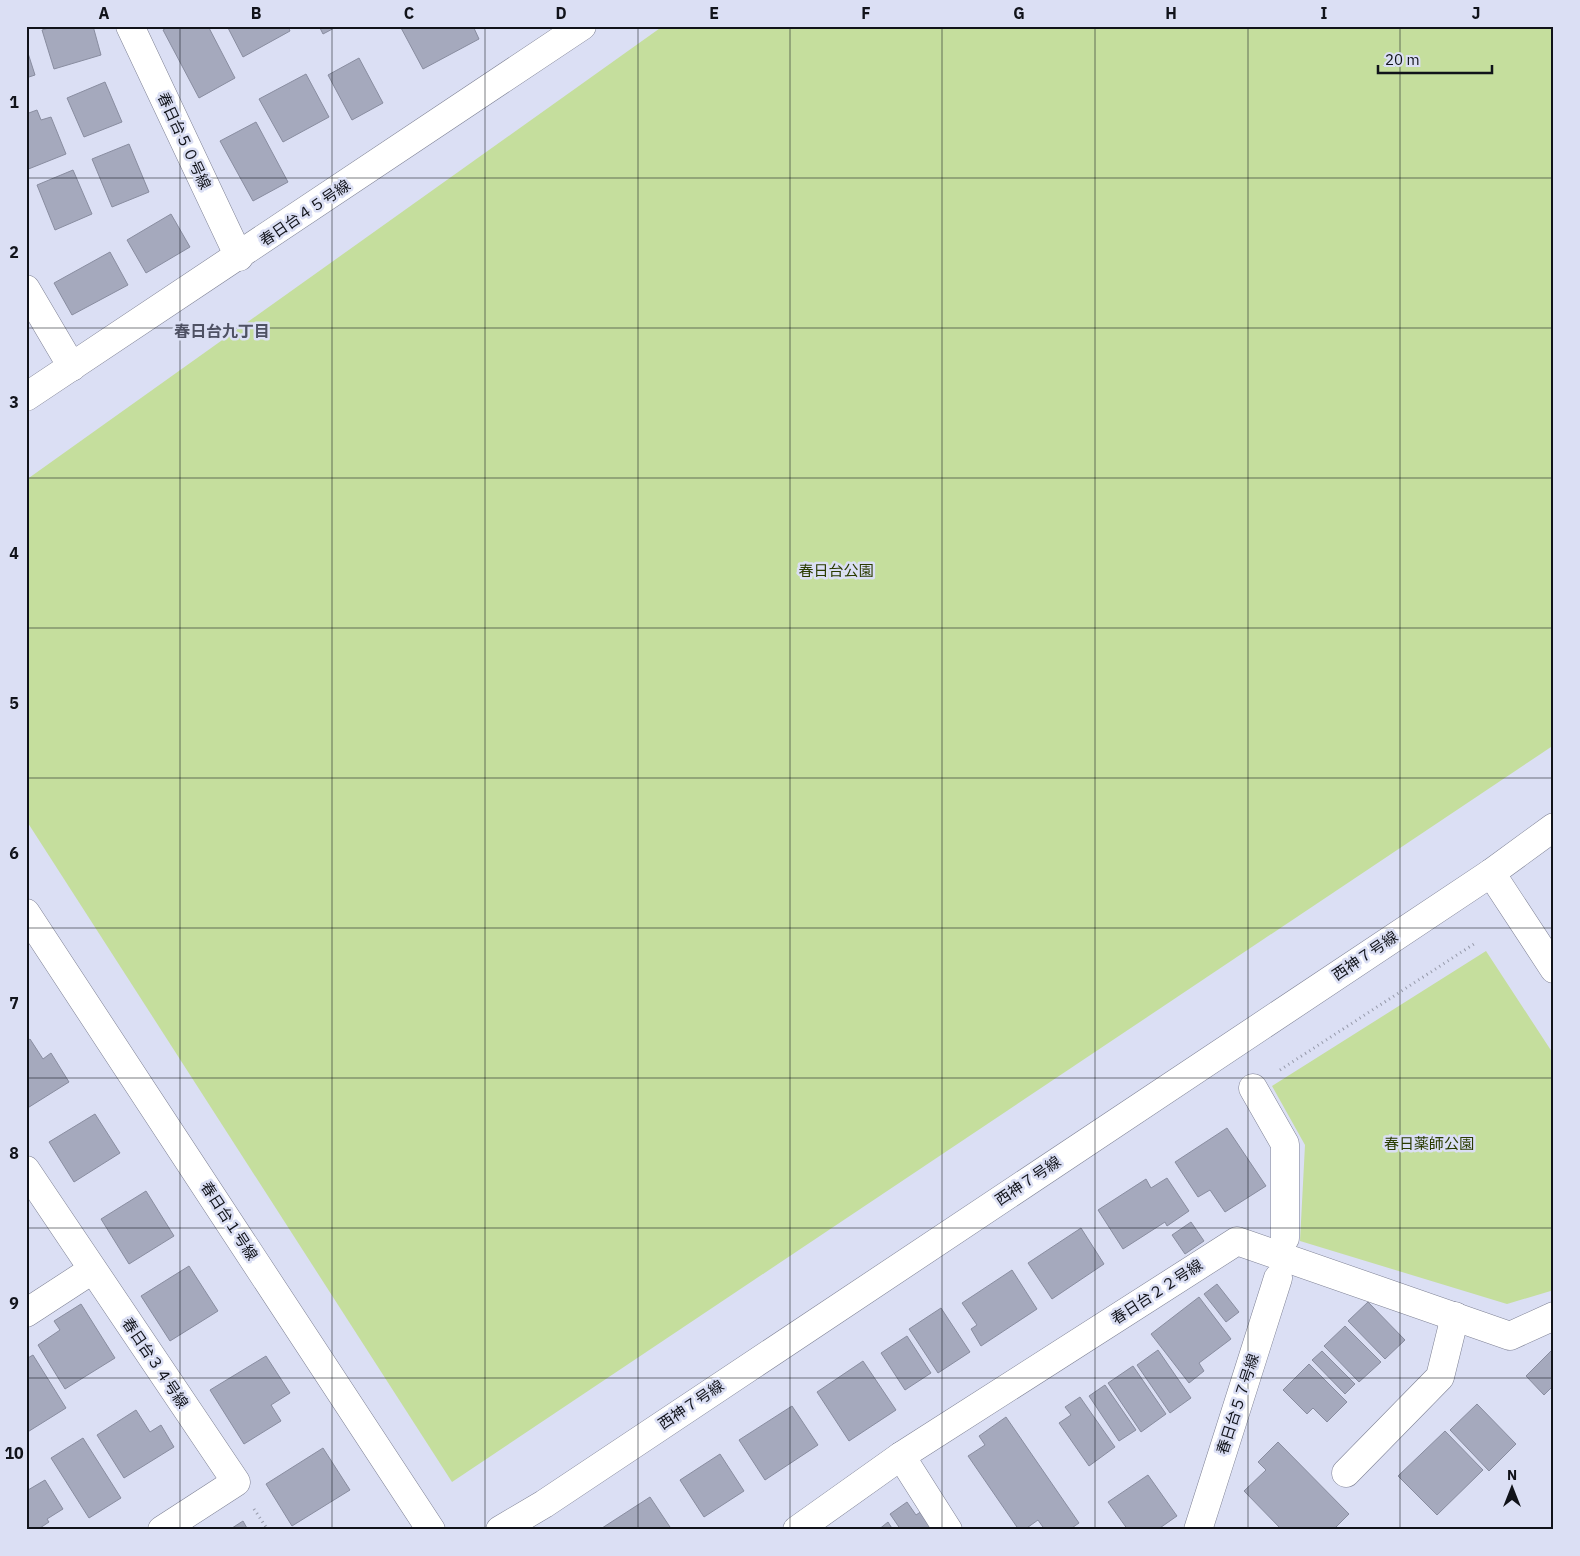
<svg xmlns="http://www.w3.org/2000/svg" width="1580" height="1556" font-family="'IBM Plex Sans','Noto Sans JP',sans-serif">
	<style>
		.green { fill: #c5de9d }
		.building { fill: #a5a9bd; stroke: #898da0 }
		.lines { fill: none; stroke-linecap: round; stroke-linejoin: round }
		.street-casing { stroke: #7e8194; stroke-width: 29 }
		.secondary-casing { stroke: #7e8194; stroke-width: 29 }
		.path { stroke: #969aaa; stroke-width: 3; stroke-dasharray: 1 4; stroke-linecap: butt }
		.street { stroke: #fff; stroke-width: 28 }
		.secondary { stroke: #fff; stroke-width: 28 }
		.grid { fill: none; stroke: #11131a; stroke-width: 1; stroke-opacity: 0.55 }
		.labels { text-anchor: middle; stroke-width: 5; stroke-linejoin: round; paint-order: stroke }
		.street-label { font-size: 15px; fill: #11131a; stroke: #dbdff4 }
		.park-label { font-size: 15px; fill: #2a3b00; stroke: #dbdff4 }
		.neighbourhood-label { font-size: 16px; font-weight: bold; fill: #4e5163; stroke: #dbdff4 }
		.neatline { fill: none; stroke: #11131a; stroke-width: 2 }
		.grid-label { font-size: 16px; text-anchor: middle; font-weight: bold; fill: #11131a }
	</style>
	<rect width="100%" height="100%" fill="#dbdff4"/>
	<g class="green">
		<path d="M 663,26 L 1554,26 L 1554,745 L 452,1482 L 26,820 L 26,480 Z"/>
		<path d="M 1486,951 L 1554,1055 L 1554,1290 L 1507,1304 L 1300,1241 L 1305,1145 L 1272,1086 Z"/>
	</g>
	<g class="building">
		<path d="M 55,26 L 93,26 L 101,55 L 54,69 L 42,30 Z"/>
		<path d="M 170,26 L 208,26 L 235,78 L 199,98 L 163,30 Z"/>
		<path d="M 227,26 L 288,26 L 290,31 L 243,57 Z"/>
		<path d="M 319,26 L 338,26 L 323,34 Z"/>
		<path d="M 400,26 L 473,26 L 479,39 L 423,69 Z"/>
		<path d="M 26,47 L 35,75 L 26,78 Z"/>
		<path d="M 359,58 L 383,103 L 352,120 L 328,75 Z"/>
		<path d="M 306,74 L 329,117 L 283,142 L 259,99 Z"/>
		<path d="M 105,82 L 122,122 L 84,137 L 67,98 Z"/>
		<path d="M 37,110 L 41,120 L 51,117 L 66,154 L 26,170 L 26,114 Z"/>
		<path d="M 256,122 L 288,182 L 253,201 L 220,141 Z"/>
		<path d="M 129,144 L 149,192 L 112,207 L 92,159 Z"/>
		<path d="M 73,170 L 92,214 L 55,230 L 37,185 Z"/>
		<path d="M 171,214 L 190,247 L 146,273 L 127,240 Z"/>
		<path d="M 110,252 L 128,285 L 72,315 L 54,283 Z"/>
		<path d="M 30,1039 L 43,1059 L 51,1053 L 69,1082 L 26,1109 L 26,1042 Z"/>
		<path d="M 95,1114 L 120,1153 L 74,1182 L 49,1142 Z"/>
		<path d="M 1227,1128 L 1266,1186 L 1225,1212 L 1210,1190 L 1198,1197 L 1175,1162 Z"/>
		<path d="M 1167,1178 L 1189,1211 L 1167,1226 L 1165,1222 L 1123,1249 L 1098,1210 L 1146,1179 L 1151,1188 Z"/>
		<path d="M 146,1191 L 174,1236 L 129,1264 L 101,1219 Z"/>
		<path d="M 1191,1222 L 1204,1241 L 1185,1254 L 1172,1235 Z"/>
		<path d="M 1081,1228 L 1104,1264 L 1052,1299 L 1028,1263 Z"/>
		<path d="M 189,1266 L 218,1311 L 170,1341 L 141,1296 Z"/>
		<path d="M 1012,1270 L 1037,1309 L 981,1346 L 971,1329 L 977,1325 L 962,1303 Z"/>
		<path d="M 1217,1284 L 1239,1312 L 1226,1322 L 1204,1294 Z"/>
		<path d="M 1199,1297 L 1231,1339 L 1199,1363 L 1204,1371 L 1189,1383 L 1151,1334 Z"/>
		<path d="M 1368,1302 L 1405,1340 L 1385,1359 L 1348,1321 Z"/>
		<path d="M 81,1304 L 115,1358 L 65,1389 L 38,1345 L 60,1330 L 54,1321 Z"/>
		<path d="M 941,1308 L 970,1352 L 938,1373 L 909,1329 Z"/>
		<path d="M 1345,1326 L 1381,1362 L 1359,1382 L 1324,1346 Z"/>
		<path d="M 907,1336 L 931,1373 L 905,1390 L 881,1353 Z"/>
		<path d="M 1554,1348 L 1554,1385 L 1544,1395 L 1526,1376 Z"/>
		<path d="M 1158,1350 L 1191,1398 L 1170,1413 L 1137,1365 Z"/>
		<path d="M 1322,1351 L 1355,1384 L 1345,1394 L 1312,1360 Z"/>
		<path d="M 33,1355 L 66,1408 L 26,1433 L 26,1359 Z"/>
		<path d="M 266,1356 L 290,1393 L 271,1405 L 281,1421 L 244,1444 L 210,1390 Z"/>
		<path d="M 863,1361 L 896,1410 L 849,1441 L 817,1392 Z"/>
		<path d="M 1309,1364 L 1347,1402 L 1327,1422 L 1313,1408 L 1307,1414 L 1283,1390 Z"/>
		<path d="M 1133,1366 L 1166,1414 L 1141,1432 L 1108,1383 Z"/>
		<path d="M 1105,1385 L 1136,1430 L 1119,1441 L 1089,1396 Z"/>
		<path d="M 1080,1397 L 1115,1447 L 1089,1466 L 1059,1423 L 1071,1415 L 1065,1407 Z"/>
		<path d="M 1477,1404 L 1516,1444 L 1489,1471 L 1450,1430 Z"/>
		<path d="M 792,1406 L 818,1445 L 765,1480 L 739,1440 Z"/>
		<path d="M 136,1410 L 150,1432 L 161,1425 L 174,1447 L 124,1478 L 97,1435 Z"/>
		<path d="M 1006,1417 L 1079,1523 L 1069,1530 L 1045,1530 L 1038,1520 L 1024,1530 L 1019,1530 L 968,1456 L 985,1445 L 979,1436 Z"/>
		<path d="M 1445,1431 L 1483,1470 L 1437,1515 L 1398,1476 Z"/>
		<path d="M 83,1438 L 121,1498 L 89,1518 L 51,1458 Z"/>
		<path d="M 1278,1442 L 1349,1514 L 1333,1530 L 1282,1530 L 1244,1491 L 1266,1470 L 1258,1462 Z"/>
		<path d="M 323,1448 L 350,1490 L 292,1526 L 266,1484 Z"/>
		<path d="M 720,1454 L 744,1491 L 704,1517 L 680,1480 Z"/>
		<path d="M 1148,1475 L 1177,1516 L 1157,1530 L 1128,1530 L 1108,1502 Z"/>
		<path d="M 45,1480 L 63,1509 L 47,1519 L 49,1522 L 37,1530 L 26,1530 L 26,1487 L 28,1490 Z"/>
		<path d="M 650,1497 L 672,1530 L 599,1530 Z"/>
		<path d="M 907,1502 L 916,1515 L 925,1509 L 940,1530 L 901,1530 L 890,1514 Z"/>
		<path d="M 243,1521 L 248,1530 L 229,1530 Z"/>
		<path d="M 888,1522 L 893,1530 L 878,1530 Z"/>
	</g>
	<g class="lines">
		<g class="street-casing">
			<g id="street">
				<path d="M 130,26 L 239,257"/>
				<path d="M 26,289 L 72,367"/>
				<path d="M 26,397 L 582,26"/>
				<path d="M 1253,1088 L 1285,1144 L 1285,1238"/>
				<path d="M 26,1170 L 236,1482 L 162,1530"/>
				<path d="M 26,1313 L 92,1270"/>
				<path d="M 901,1456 L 948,1530"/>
				<path d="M 1346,1473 L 1440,1377 L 1455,1316"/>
				<path d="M 797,1530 L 901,1456 L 1237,1241 L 1510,1336 L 1554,1316"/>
				<path d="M 1198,1530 L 1278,1278"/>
			</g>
		</g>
		<g class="secondary-casing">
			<g id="secondary">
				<path d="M 1491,873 L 1554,969"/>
				<path d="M 26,913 L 431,1530"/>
				<path d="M 500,1530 L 544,1504 L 1491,873 L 1554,827"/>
			</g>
		</g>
		<g class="path">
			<path d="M 1280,1070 L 1477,942"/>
			<path d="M 254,1509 L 268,1530"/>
		</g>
		<use href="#street" class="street"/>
		<use href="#secondary" class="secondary"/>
	</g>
	<path class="grid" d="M 180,26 L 180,1530M 332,26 L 332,1530M 485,26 L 485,1530M 638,26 L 638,1530M 790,26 L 790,1530M 942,26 L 942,1530M 1095,26 L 1095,1530M 1248,26 L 1248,1530M 1400,26 L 1400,1530M 26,178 L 1554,178M 26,328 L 1554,328M 26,478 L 1554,478M 26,628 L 1554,628M 26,778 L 1554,778M 26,928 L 1554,928M 26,1078 L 1554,1078M 26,1228 L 1554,1228M 26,1378 L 1554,1378"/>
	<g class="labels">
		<g class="street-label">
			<text transform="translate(184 141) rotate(65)" y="5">春日台５０号線</text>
			<text transform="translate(305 213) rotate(-34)" y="5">春日台４５号線</text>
			<text transform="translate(1365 956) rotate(-34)" y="5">西神７号線</text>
			<text transform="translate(1028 1181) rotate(-34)" y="5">西神７号線</text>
			<text transform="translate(229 1221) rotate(57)" y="5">春日台１号線</text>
			<text transform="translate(1157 1292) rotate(-33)" y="5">春日台２２号線</text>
			<text transform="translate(155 1363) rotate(56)" y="5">春日台３４号線</text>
			<text transform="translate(1238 1404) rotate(-72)" y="5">春日台５７号線</text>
			<text transform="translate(691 1405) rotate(-34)" y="5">西神７号線</text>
		</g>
		<g class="park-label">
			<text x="836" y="576">春日台公園</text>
			<text x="1429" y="1149">春日薬師公園</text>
		</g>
		<g class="neighbourhood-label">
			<text x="222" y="337">春日台九丁目</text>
		</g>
	</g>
	<rect width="1580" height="1556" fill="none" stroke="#dbdff4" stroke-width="55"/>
	<g transform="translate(1512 1488)" stroke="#dbdff4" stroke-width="4" paint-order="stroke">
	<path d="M0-4L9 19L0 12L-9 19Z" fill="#11131a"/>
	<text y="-8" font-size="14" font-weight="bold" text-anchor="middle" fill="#11131a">N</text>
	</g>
	<path d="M1378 65v8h114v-8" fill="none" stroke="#11131a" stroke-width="2.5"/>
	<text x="1385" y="65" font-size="15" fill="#11131a" stroke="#dbdff4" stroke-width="4" paint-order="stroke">20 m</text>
	<rect x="28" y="28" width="1524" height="1500" class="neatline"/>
	<g class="grid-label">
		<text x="104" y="19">A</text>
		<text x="256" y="19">B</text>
		<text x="409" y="19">C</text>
		<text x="561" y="19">D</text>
		<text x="714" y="19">E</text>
		<text x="866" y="19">F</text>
		<text x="1019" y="19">G</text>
		<text x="1171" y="19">H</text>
		<text x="1324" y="19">I</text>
		<text x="1476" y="19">J</text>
		<text x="14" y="108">1</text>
		<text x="14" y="258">2</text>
		<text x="14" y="408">3</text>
		<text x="14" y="559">4</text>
		<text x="14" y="709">5</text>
		<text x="14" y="859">6</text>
		<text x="14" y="1009">7</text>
		<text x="14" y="1159">8</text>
		<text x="14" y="1309">9</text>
		<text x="14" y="1459">10</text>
	</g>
</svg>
